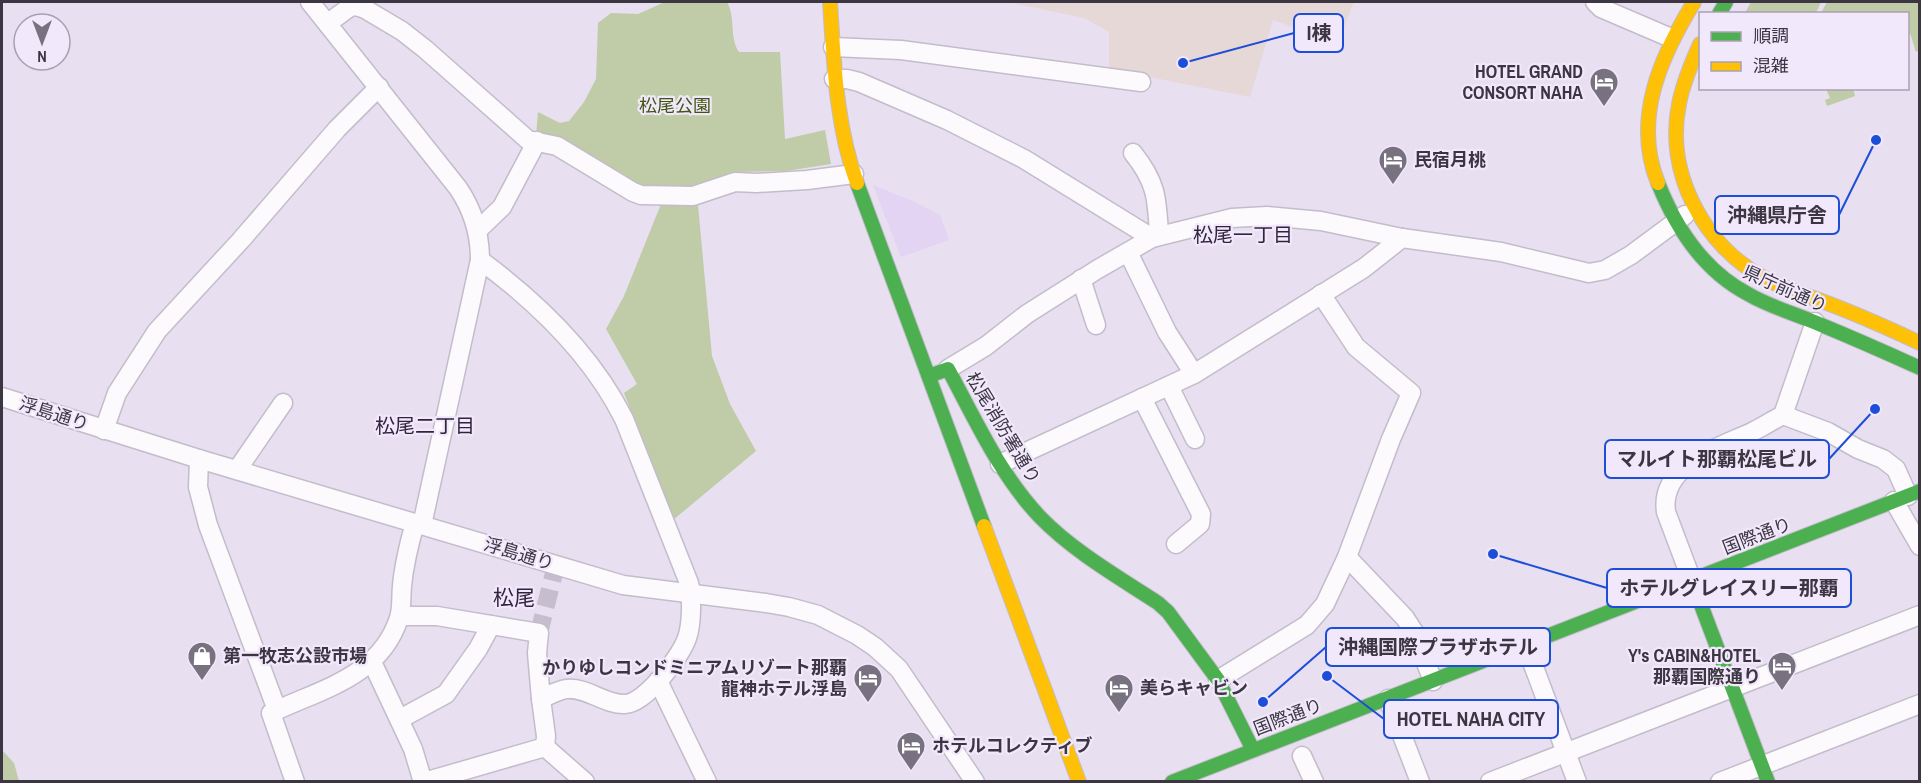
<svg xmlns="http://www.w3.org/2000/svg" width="1921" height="783" font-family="'Archivo Narrow','Noto Sans JP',sans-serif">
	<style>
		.built { fill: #e2d4f2 }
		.education { fill: #e6d8d7 }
		.green { fill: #c0cba7 }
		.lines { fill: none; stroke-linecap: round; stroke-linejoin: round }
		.street-tunnel { stroke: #c6bdce; stroke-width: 18; stroke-dasharray: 18 9; stroke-linecap: butt }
		.street-casing { stroke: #c3bcca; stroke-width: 21 }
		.fast-casing { stroke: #c3bcca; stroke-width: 16 }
		.slow-casing { stroke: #c3bcca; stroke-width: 16 }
		.street { stroke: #fcfafd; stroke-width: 18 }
		.fast { stroke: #4caf50; stroke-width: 14 }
		.slow { stroke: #ffc107; stroke-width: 14 }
		.labels { text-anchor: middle; stroke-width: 4.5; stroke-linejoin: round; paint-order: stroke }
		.poi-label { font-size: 18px; font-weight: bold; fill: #3c3643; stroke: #f1e8fb; text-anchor: start }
		.park-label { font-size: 18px; fill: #415511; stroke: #f1e8fb }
		.street-label { font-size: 18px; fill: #3c3643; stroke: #f1e8fb }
		.neighbourhood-label { font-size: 20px; fill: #31253e; stroke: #f1e8fb }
		.quarter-label { font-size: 21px; fill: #31253e; stroke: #f1e8fb }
		.leader { fill: none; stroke: #1d4ed8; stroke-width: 2 }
		.callout-dot { fill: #1d4ed8; stroke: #f1e8fb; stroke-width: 2 }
		.callout { fill: #f1e8fb; stroke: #1d4ed8; stroke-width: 2 }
		.callout-label { font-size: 20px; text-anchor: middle; font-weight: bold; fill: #3c3643 }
	</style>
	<rect width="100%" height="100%" fill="#e8dff1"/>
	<path class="built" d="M 873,185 L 915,202 L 940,215 L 949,240 L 901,257 Z"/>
	<path class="education" d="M 1008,2 L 1354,2 L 1338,43 L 1273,20 L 1250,97 L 1109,69 L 1109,32 L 1084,18 Z"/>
	<g class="green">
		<path d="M 665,2 L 727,2 C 736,18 729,37 739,52 L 780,52 L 785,139 L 825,130 L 831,164 L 786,171 L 732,172 L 696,187 L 652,191 L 631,183 L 536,136 L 538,112 L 560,123 L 569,121 L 584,102 L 596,79 L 598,23 L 611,13 L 638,14 Z"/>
		<path d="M 1751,2 L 1821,2 L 1816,13 L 1745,13 Z"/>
		<path d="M 1827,2 L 1919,2 L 1919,50 L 1916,52 L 1910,33 L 1908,34 L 1908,14 L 1821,13 Z"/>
		<path d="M 1826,89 L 1853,89 L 1855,96 L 1827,106 L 1825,100 L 1830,98 Z"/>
		<path d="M 663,199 L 698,205 L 712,356 L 730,404 L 756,451 L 673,520 L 624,393 L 637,384 L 606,329 L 624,296 Z"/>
		<path d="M 2,750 L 14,763 L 19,781 L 2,781 Z"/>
	</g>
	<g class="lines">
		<path class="street-tunnel" d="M 539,633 L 556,565"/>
		<g class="street-casing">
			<g id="street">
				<path d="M 310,2 L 458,188 C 473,210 480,233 480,260 L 422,525"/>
				<path d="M 1595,2 L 1601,8 L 1671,38"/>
				<path d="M 328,23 L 350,7 L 356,6 L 365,9 L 402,31 L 425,49 L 528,140 L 557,146 L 633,192 L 641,195 L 693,196 L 735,182 L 756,183 L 807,180 L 854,174"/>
				<path d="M 833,47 L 901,50 L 1141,82"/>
				<path d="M 834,79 L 847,79 L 859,82 L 947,120 L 1024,159 L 1152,238"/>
				<path d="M 1133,153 C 1157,183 1157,199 1159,235"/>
				<path d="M 478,230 L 502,207 L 537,141"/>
				<path d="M 1128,252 L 1167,332 L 1194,374"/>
				<path d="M 480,260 C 537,302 592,355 624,419 L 689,583 C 692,597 692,624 687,638 C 681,656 646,703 625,704 C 605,705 587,687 567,689 C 558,690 550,695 541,699 L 546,736 L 545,747"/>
				<path d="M 1081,279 L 1096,325"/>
				<path d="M 948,369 L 986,346 L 1027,314 L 1098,269 L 1152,238 L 1232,218 L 1267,216 L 1321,221 L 1402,238 L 1501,252 L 1589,273 L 1605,270 L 1631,255 L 1685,215"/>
				<path d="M 1169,386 L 1195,439"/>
				<path d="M 2,397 L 199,459 L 623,585 L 766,603 L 789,607 L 818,615 L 857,635 L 875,647 L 899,669 L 975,782"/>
				<path d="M 1142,398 L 1201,514 L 1200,524 L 1176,544"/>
				<path d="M 1783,415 L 1828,432 L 1858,449 L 1883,459 L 1896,469 L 1908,496"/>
				<path d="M 104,430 L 117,393 L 157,331 L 241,240 L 337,129 L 379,87"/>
				<path d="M 199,459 L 198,487 L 208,525 L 277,710"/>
				<path d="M 1000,464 L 1194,374 L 1364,268 L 1402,238"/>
				<path d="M 237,470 L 283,403"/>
				<path d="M 1894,501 L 1920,546"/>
				<path d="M 1347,557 L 1405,618 L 1414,632 L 1433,681"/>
				<path d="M 1692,581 L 1666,512 C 1659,464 1721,447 1754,431 C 1764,426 1773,420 1783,415 L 1815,322"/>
				<path d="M 400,616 L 437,616 L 539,633 L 537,653 L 541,699"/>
				<path d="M 1526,646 L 1577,782"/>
				<path d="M 372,662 L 413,749 L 423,782"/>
				<path d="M 1218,680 L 1307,625 L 1325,604 L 1347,557 L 1391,439 L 1411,393 L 1356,347 L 1321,294"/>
				<path d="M 658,681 L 707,782"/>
				<path d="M 1388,699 L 1420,782"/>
				<path d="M 400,719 L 446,694 L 478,649 L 491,625"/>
				<path d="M 545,747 L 585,782"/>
				<path d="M 1302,756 L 1314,782"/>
				<path d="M 295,782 L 271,713 C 321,689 380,677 399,618 C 402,609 401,596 402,586 C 404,564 409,544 415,523"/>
				<path d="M 424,782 L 545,747"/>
				<path d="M 1490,782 L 1920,615"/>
				<path d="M 1720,782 L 1920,704"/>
			</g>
		</g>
		<g class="fast-casing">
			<g id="fast">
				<path d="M 1719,14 L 1726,2"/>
				<path d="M 857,183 L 984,526"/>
				<path d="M 1658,183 C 1676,228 1704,271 1748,294 C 1770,307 1796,314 1819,324 C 1853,338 1887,353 1920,368"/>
				<path d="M 929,376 L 948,369 C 975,419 1000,475 1040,517 C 1073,551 1118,577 1158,603 L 1168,612 L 1218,680 L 1253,750"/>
				<path d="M 1692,581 L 1768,782"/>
				<path d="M 1172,782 L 1920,491"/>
			</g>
		</g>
		<g class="slow-casing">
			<g id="slow">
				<path d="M 830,2 C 834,63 836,126 857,183"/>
				<path d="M 1700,44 C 1691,64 1683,83 1679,104 C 1665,172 1703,245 1764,278 C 1784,289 1806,295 1827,303 C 1859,315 1890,329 1920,343"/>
				<path d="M 1658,183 C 1632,119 1661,56 1694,2"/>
				<path d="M 984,526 L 1079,782"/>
			</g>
		</g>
		<use href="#street" class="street"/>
		<use href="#fast" class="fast"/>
		<use href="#slow" class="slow"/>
	</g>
	<defs>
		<g id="hotel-pin" transform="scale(1.5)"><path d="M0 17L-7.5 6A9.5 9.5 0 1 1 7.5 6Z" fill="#787180" stroke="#f1e8fb"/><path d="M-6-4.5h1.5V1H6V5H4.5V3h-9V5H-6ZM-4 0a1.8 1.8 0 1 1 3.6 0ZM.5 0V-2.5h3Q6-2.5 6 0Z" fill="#fff"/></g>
		<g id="shop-pin" transform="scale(1.5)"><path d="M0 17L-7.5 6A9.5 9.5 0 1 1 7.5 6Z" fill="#787180" stroke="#f1e8fb"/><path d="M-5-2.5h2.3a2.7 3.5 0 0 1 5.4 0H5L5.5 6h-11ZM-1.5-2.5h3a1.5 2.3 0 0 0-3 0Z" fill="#fff"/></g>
	</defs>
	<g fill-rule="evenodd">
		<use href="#hotel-pin" x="1604" y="82"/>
		<use href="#hotel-pin" x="1393" y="160"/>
		<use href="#shop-pin" x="202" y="656"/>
		<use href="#hotel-pin" x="1782" y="666"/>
		<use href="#hotel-pin" x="868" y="678"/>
		<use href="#hotel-pin" x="1119" y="688"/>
		<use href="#hotel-pin" x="911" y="746"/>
	</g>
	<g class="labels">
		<g class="poi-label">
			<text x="1583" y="78" text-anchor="end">HOTEL GRAND<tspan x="1583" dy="21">CONSORT NAHA</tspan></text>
			<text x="1414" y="166">民宿月桃</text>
			<text x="223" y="662">第一牧志公設市場</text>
			<text x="1761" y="662" text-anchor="end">Y's CABIN&amp;HOTEL<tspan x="1761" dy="21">那覇国際通り</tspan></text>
			<text x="847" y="674" text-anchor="end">かりゆしコンドミニアムリゾート那覇<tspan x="847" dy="21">龍神ホテル浮島</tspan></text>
			<text x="1140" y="694">美らキャビン</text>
			<text x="932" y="752">ホテルコレクティブ</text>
		</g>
		<g class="park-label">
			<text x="675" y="112">松尾公園</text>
		</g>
		<g class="street-label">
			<text transform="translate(1785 289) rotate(24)" y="6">県庁前通り</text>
			<text transform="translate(54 414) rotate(18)" y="6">浮島通り</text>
			<text transform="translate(1003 428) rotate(59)" y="6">松尾消防署通り</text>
			<text transform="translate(1757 536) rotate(-21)" y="6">国際通り</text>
			<text transform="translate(519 554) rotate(17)" y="6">浮島通り</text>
			<text transform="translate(1288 717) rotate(-21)" y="6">国際通り</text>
		</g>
		<g class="neighbourhood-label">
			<text x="1243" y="242">松尾一丁目</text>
			<text x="425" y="433">松尾二丁目</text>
		</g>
		<g class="quarter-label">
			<text x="514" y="605">松尾</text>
		</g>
	</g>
	<path class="leader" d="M1183 63L1294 33M1876 140L1839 215M1875 409L1829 459M1493 554L1607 588M1263 702L1326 647M1327 676L1384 719"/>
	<g class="callout-dot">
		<circle cx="1183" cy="63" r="6"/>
		<circle cx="1876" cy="140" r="6"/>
		<circle cx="1875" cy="409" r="6"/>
		<circle cx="1493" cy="554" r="6"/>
		<circle cx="1263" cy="702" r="6"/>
		<circle cx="1327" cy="676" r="6"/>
	</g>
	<g class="callout">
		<rect x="1294" y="14" width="49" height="38" rx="6"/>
		<rect x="1715" y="196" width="124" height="38" rx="6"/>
		<rect x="1605" y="440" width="224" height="38" rx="6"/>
		<rect x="1607" y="569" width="244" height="38" rx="6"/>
		<rect x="1326" y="628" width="224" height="38" rx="6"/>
		<rect x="1384" y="700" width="174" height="38" rx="6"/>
	</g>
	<g class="callout-label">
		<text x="1319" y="40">I棟</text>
		<text x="1777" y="222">沖縄県庁舎</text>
		<text x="1717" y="466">マルイト那覇松尾ビル</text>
		<text x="1729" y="595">ホテルグレイスリー那覇</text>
		<text x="1438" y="654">沖縄国際プラザホテル</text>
		<text x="1471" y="726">HOTEL NAHA CITY</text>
	</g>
	<rect width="1921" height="783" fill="none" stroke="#3c3643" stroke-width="6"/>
	<rect x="1699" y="12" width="210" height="78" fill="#f1e8fb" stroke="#a9a1b1" stroke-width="1.5"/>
	<rect x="1711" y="32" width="30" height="9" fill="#4caf50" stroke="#a9a1b1" stroke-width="1.5"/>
	<text x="1753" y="42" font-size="18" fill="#3c3643">順調</text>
	<rect x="1711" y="62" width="30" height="9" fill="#ffc107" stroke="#a9a1b1" stroke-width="1.5"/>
	<text x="1753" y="72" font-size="18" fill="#3c3643">混雑</text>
	<g transform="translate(42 42) rotate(180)"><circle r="28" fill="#f1e8fb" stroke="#a9a1b1" stroke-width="1.5"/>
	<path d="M0-4.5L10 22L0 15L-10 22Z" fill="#787180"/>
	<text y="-9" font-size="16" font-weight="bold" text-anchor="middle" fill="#3c3643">N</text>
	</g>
</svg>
